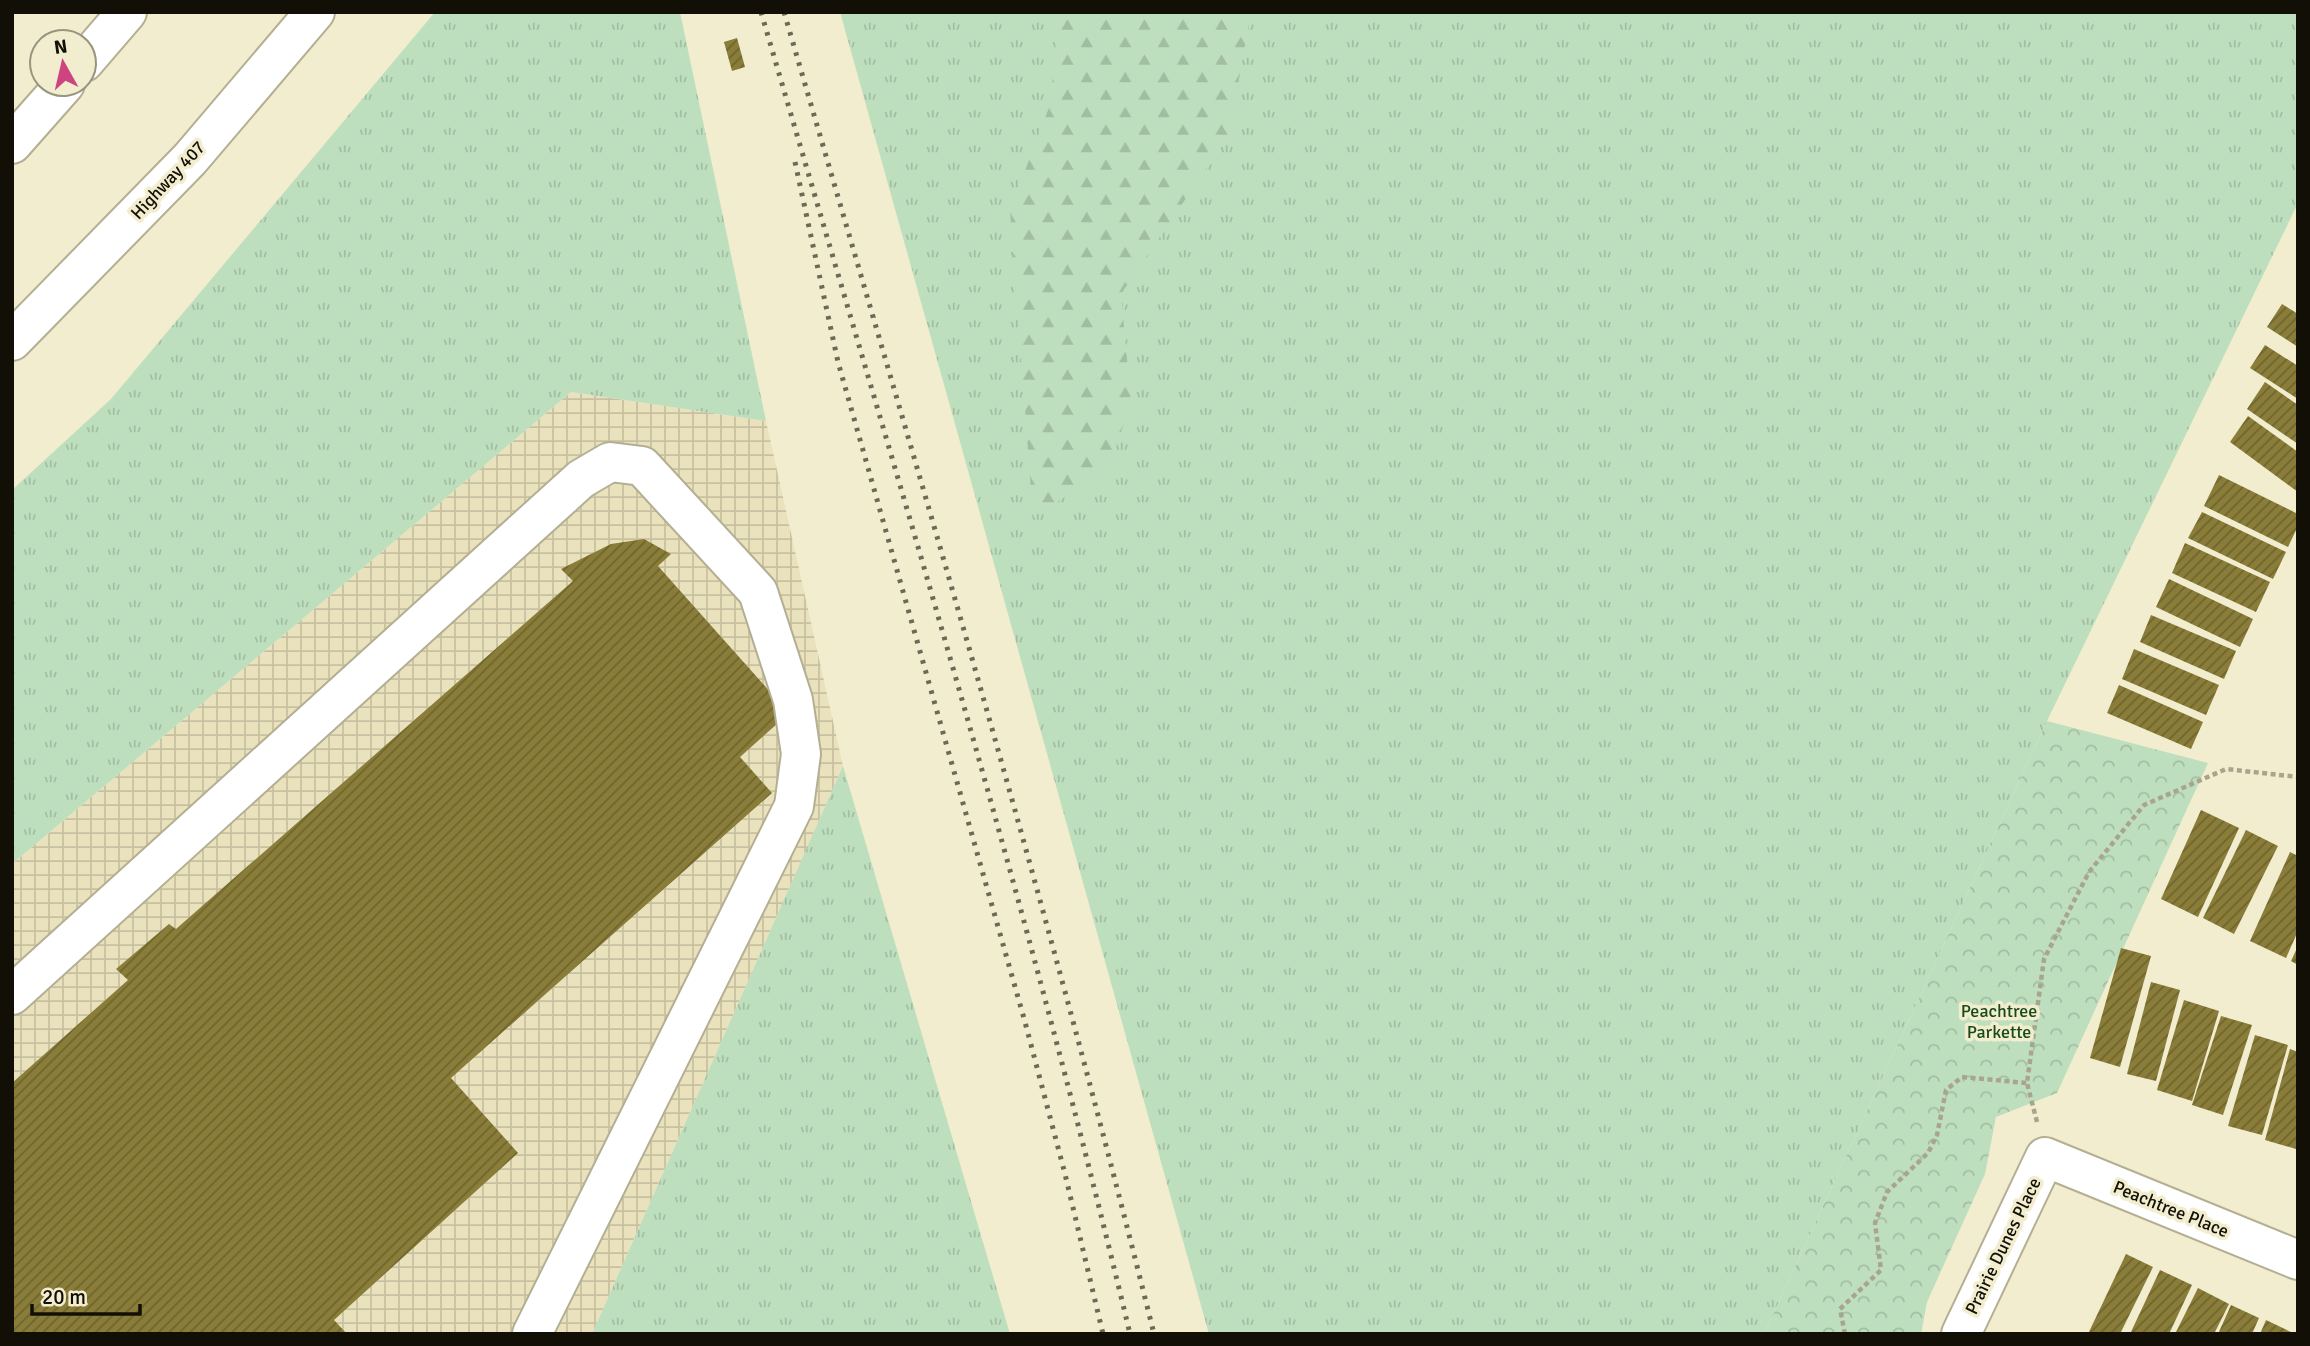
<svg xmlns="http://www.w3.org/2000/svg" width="2310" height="1346" font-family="Signika,sans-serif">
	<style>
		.industrial { fill: url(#industrial-grid) }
		.grass { fill: url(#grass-tufts) }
		.forest { fill: url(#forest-firs) }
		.park { fill: url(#park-crowns) }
		.building { fill: url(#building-hatch) }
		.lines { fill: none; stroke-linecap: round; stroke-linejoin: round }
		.minor-casing { stroke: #b4af93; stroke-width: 42 }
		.highway-casing { stroke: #b4af93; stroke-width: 42 }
		.path { stroke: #a9a58d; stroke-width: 4.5; stroke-dasharray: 5 3.5; stroke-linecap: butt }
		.minor { stroke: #fff; stroke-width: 38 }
		.highway { stroke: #fff; stroke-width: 38 }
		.rail { stroke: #6c6957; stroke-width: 5; stroke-dasharray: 3.5 7; stroke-linecap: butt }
		.labels { text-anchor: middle; stroke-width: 7; stroke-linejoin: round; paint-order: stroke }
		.street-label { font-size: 18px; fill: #121006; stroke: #f2edcf }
		.park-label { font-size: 18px; fill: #154b1a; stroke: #f2edcf }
	</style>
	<defs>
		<pattern id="industrial-grid" width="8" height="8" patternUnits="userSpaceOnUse" patternTransform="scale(1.75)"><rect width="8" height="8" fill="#e9e2bd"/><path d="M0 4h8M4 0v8" fill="none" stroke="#c7c1a1"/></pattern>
		<pattern id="grass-tufts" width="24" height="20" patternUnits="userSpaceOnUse" patternTransform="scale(1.75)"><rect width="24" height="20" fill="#bedfbe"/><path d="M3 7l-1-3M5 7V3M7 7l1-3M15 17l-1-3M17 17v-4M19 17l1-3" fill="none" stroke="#a2bea2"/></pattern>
		<pattern id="forest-firs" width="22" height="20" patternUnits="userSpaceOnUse" patternTransform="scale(1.75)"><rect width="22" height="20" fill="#bedfbe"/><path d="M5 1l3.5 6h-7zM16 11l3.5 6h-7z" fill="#a2bea2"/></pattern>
		<pattern id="park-crowns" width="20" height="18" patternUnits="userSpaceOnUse" patternTransform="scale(1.75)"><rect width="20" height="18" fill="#bedfbe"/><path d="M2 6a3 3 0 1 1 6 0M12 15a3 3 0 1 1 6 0" fill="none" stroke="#a2bea2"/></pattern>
		<pattern id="building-hatch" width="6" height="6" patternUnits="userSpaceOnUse" patternTransform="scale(1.75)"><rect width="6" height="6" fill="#8a7d39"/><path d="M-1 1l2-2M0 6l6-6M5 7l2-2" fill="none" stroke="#6f652e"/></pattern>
	</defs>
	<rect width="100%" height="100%" fill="#f2edcf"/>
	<path class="industrial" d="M 571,392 L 766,421 L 843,766 L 592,1334 L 12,1334 L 12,864 Z"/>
	<g class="grass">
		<path d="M 435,12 L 680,12 L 766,421 L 571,392 L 12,864 L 12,490 L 111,399 Z"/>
		<path d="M 840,12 L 2298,12 L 2298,203 L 2047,721 L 1764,1334 L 1209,1334 Z"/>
		<path d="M 843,766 L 1010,1334 L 592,1334 Z"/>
	</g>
	<path class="forest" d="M 1059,12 L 1251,12 L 1229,135 L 1121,294 L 1131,403 L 1108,470 L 1033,517 L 1010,210 L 1050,105 Z"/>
	<path class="park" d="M 2047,721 L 2208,763 L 2057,1093 L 1996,1117 L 1985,1174 L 1927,1302 L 1921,1334 L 1764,1334 Z"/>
	<g class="building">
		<path d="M 737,38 L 745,67 L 732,71 L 724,42 Z"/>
		<path d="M 2282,304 L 2298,314 L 2298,347 L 2267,327 Z"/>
		<path d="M 2265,345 L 2298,366 L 2298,399 L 2250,368 Z"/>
		<path d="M 2265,382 L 2298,405 L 2298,444 L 2247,409 Z"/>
		<path d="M 2248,416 L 2298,452 L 2298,492 L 2230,442 Z"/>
		<path d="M 2219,475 L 2298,514 L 2298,526 L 2288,547 L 2204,506 Z"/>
		<path d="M 2202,512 L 2286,552 L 2273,579 L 2188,538 Z"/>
		<path d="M 644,539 L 671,554 L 658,566 L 789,713 L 740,757 L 772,793 L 451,1078 L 518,1153 L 334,1320 L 347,1334 L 12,1334 L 12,1083 L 128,980 L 116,969 L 169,924 L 176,929 L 573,581 L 561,569 L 611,544 Z"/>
		<path d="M 2185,543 L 2270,582 L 2256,612 L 2172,573 Z"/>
		<path d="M 2169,579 L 2253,619 L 2240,647 L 2156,607 Z"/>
		<path d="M 2151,615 L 2236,651 L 2224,679 L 2140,642 Z"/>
		<path d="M 2134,649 L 2219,685 L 2206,715 L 2122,679 Z"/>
		<path d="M 2119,685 L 2203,722 L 2191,749 L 2107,713 Z"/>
		<path d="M 2201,810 L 2239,828 L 2198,917 L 2161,899 Z"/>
		<path d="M 2246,830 L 2278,846 L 2234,934 L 2203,918 Z"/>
		<path d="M 2290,852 L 2298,856 L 2298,931 L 2286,958 L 2250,941 Z"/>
		<path d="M 2298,946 L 2298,965 L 2291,961 Z"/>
		<path d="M 2121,948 L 2151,956 L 2120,1067 L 2090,1058 Z"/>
		<path d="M 2151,982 L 2180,990 L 2156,1081 L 2127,1074 Z"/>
		<path d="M 2184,1000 L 2219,1011 L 2192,1101 L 2157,1090 Z"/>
		<path d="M 2221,1016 L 2252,1025 L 2223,1115 L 2192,1105 Z"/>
		<path d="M 2255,1035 L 2288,1045 L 2262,1135 L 2228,1126 Z"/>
		<path d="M 2290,1049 L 2298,1052 L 2296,1149 L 2265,1140 Z"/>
		<path d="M 2126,1254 L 2153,1267 L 2120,1334 L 2088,1334 Z"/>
		<path d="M 2160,1270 L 2192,1285 L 2169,1334 L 2130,1334 Z"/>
		<path d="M 2198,1288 L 2229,1304 L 2214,1334 L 2175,1334 Z"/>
		<path d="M 2231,1305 L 2259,1318 L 2252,1334 L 2218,1334 Z"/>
		<path d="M 2266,1320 L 2295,1334 L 2260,1334 Z"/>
	</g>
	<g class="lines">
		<g class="minor-casing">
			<g id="minor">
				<path d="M 12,995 L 581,479 L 610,462 L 642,466 L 758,592 L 793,700 L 801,754 L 794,806 L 532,1334"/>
				<path d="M 1961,1334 L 2045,1157 L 2298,1260"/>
			</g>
		</g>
		<g class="highway-casing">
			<g id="highway">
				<path d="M 84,62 L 127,12"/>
				<path d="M 12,144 L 65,84"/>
				<path d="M 12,341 L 190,159 L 315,12"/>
			</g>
		</g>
		<g class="path">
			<path d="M 2037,1122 L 2027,1083 L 2044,959 L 2089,872 L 2144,805 L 2226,769 L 2298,777"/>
			<path d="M 1845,1334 L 1840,1309 L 1881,1270 L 1875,1223 L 1887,1192 L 1928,1153 L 1937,1135 L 1946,1090 L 1962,1077 L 2027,1083"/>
		</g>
		<use href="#minor" class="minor"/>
		<use href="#highway" class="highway"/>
		<g class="rail">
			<path d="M 761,12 C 889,451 1024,889 1130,1334"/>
			<path d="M 784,12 C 912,452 1044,890 1154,1334"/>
			<path d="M 795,162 L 838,362 L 1025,1022 L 1065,1174 L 1103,1334"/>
		</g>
	</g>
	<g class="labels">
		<g class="street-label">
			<text transform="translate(168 180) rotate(-47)" y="6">Highway 407</text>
			<text transform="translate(2171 1209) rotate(22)" y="6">Peachtree Place</text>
			<text transform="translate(2003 1246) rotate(-64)" y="6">Prairie Dunes Place</text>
		</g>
		<g class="park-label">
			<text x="1999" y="1017">Peachtree<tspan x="1999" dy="21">Parkette</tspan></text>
		</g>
	</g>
	<rect width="2310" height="1346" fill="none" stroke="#121006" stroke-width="28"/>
	<g transform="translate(63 63) rotate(352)"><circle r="33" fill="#f2edcf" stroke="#98957f" stroke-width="2"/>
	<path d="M0-5L12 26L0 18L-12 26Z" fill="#cd4480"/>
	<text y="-10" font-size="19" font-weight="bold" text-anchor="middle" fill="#121006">N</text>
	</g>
	<path d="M32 1304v10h108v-10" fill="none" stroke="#121006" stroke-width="3.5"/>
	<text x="42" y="1304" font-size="21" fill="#121006" stroke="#f2edcf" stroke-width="5" paint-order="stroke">20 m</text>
</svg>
